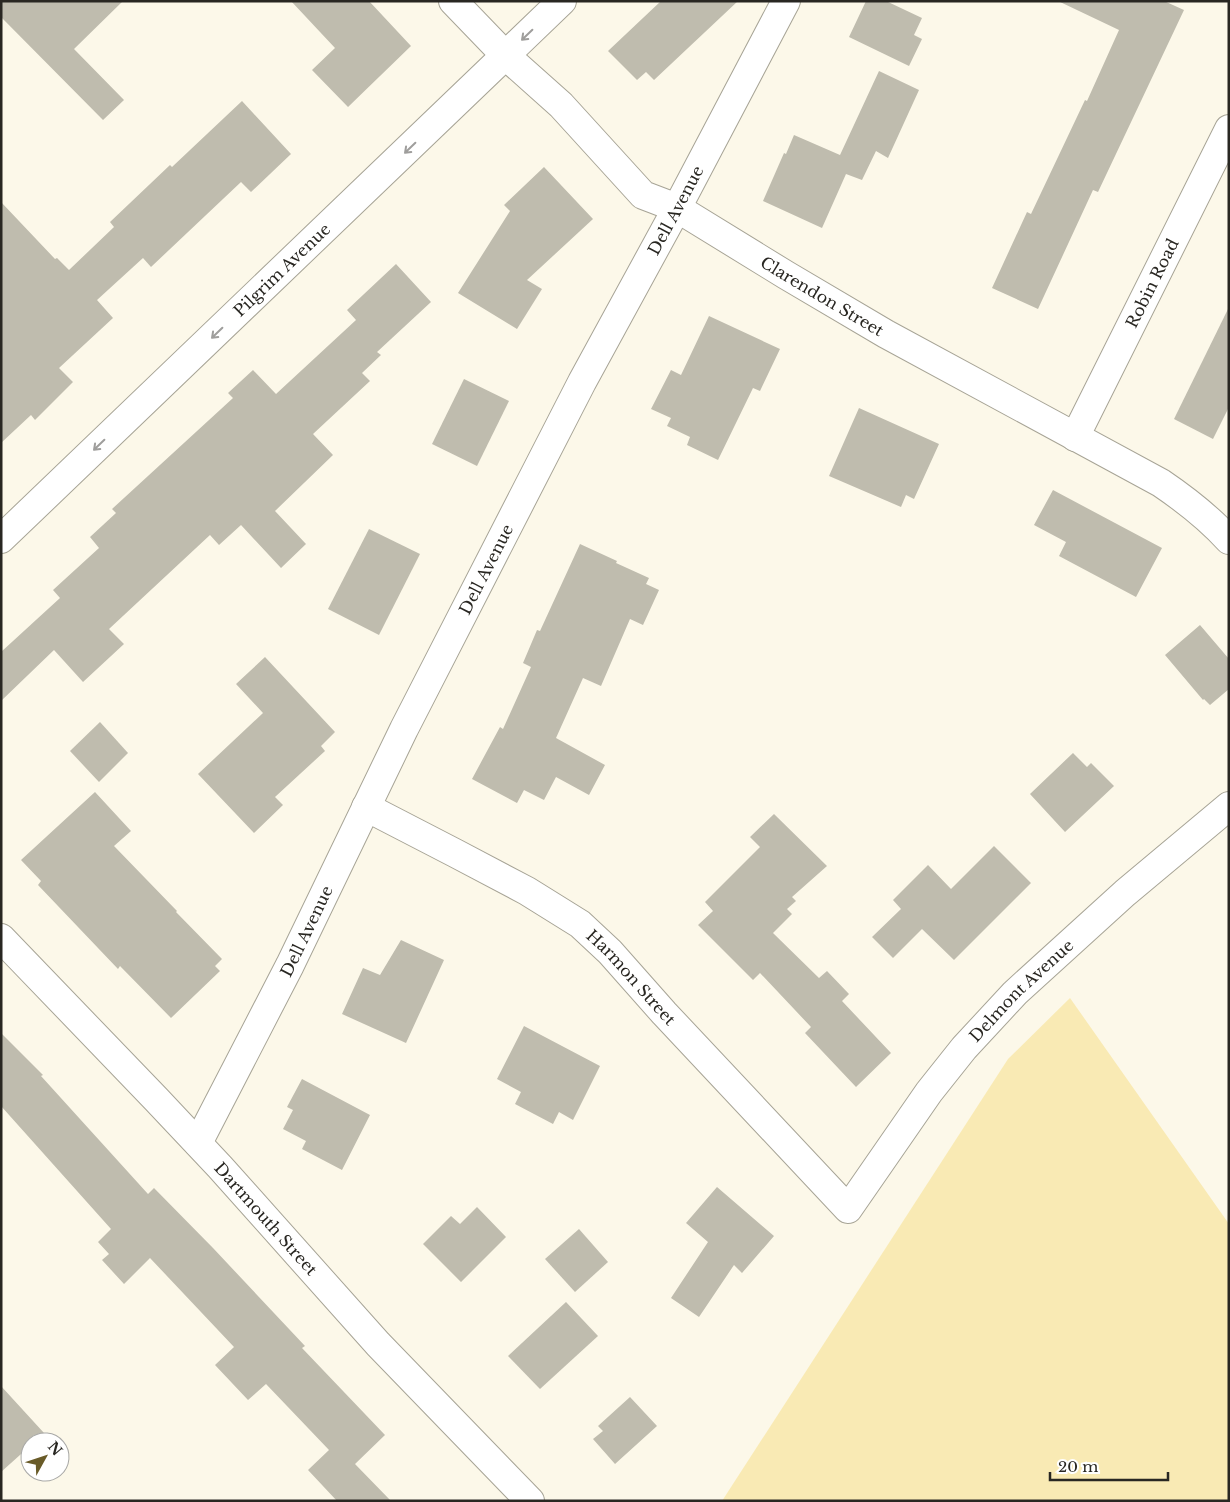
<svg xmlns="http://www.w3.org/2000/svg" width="1230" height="1502" font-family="'Libre Baskerville',serif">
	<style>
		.green { fill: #f9eab4 }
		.building { fill: #bfbcae }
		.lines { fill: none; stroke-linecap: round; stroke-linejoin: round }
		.street-casing { stroke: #a7a496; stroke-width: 30 }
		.street { stroke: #fff; stroke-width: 28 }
		.oneway { stroke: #9f9e9c }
		.labels { text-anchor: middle; stroke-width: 4; stroke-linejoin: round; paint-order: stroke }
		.street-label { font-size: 16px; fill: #292722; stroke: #fff }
	</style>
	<rect width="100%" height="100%" fill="#fcf8e9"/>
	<path class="green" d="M 1070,998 L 1229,1224 L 1229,1501 L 722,1501 L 1008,1059 Z"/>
	<g class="building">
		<path d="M 1,1 L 123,1 L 74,49 L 124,100 L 103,120 L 1,17 Z"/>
		<path d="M 291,1 L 369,1 L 411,46 L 348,107 L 312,70 L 335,48 Z"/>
		<path d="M 661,1 L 738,1 L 654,80 L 646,72 L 637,80 L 608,51 Z"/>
		<path d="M 866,1 L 886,1 L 922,18 L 914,35 L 922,39 L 909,66 L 849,37 Z"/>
		<path d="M 1058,1 L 1164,1 L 1184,10 L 1098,192 L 1093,190 L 1038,309 L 992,288 L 1027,212 L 1031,214 L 1085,100 L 1087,101 L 1119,30 Z"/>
		<path d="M 879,71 L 919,90 L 888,158 L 876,151 L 862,180 L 846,174 L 822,228 L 763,201 L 784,153 L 786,154 L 794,135 L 840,155 Z"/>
		<path d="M 242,101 L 291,154 L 251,192 L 241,182 L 151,267 L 143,258 L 97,300 L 113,318 L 59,368 L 73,382 L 35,420 L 31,415 L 1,443 L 1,202 L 55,259 L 57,258 L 69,270 L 114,227 L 110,222 L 170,165 L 172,167 Z"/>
		<path d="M 544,167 L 593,219 L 527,280 L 542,289 L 517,329 L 458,293 L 510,211 L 504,205 Z"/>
		<path d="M 396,264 L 431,302 L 377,352 L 381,355 L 362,373 L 370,381 L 313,434 L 333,455 L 275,511 L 306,544 L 281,568 L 241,525 L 219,545 L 210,535 L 109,629 L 124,644 L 83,682 L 54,650 L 1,701 L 1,652 L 60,598 L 53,590 L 99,548 L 90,537 L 116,513 L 112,509 L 233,398 L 228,393 L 253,370 L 276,394 L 356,320 L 347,310 Z"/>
		<path d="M 1229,307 L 1229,407 L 1213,439 L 1174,419 Z"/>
		<path d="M 709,316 L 780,349 L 760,391 L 753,388 L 718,460 L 687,445 L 690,437 L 667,426 L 671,418 L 651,409 L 671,370 L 681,375 Z"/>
		<path d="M 464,379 L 509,401 L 477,466 L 432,444 Z"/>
		<path d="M 859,408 L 939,444 L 914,499 L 906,495 L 901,507 L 829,476 Z"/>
		<path d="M 1053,490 L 1162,548 L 1136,597 L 1059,556 L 1066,542 L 1034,525 Z"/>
		<path d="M 369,529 L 420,554 L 379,635 L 328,609 Z"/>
		<path d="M 580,544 L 617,561 L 616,563 L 649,578 L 646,584 L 659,590 L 643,625 L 630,619 L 601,686 L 583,678 L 556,738 L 605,765 L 589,795 L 556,777 L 544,800 L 524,790 L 517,803 L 472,779 L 500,727 L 503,729 L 531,667 L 523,663 L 537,630 L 540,631 Z"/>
		<path d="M 1200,625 L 1229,659 L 1229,689 L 1210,705 L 1204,699 L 1203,700 L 1165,655 Z"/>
		<path d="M 265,657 L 335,732 L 321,746 L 325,751 L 275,797 L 283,805 L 254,833 L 198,774 L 263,713 L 236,684 Z"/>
		<path d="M 100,722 L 128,753 L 99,782 L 70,751 Z"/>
		<path d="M 1073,753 L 1087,767 L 1091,763 L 1114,786 L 1065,832 L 1030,794 Z"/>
		<path d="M 95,792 L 131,831 L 114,846 L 177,911 L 176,912 L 222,959 L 215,966 L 220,971 L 171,1018 L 120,966 L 118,969 L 38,885 L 41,881 L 21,860 Z"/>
		<path d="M 774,814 L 827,866 L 792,897 L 796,901 L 787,909 L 792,914 L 773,933 L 819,978 L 827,971 L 849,994 L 842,1001 L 891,1053 L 856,1087 L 805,1033 L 811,1027 L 760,973 L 753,980 L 698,925 L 713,911 L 705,902 L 760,847 L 750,837 Z"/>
		<path d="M 994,846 L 1031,883 L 954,960 L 922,929 L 893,958 L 872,937 L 901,909 L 893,900 L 928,865 L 951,889 Z"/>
		<path d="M 401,940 L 444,960 L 406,1043 L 342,1014 L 363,968 L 380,975 Z"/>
		<path d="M 524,1026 L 600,1066 L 573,1120 L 559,1112 L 553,1124 L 515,1104 L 521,1092 L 497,1079 Z"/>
		<path d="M 1,1033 L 43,1075 L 41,1076 L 148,1194 L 154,1188 L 213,1248 L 305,1346 L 302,1348 L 385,1435 L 355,1464 L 391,1501 L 337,1501 L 308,1470 L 329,1450 L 266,1384 L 248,1400 L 215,1365 L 234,1347 L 150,1258 L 124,1284 L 102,1260 L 109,1254 L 98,1242 L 111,1229 L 1,1106 Z"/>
		<path d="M 302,1079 L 370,1115 L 342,1170 L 302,1149 L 306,1141 L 283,1129 L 293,1110 L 287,1107 Z"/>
		<path d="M 717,1187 L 774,1236 L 742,1273 L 734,1265 L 699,1317 L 671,1298 L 708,1242 L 686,1223 Z"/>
		<path d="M 477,1207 L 506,1237 L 461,1282 L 423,1244 L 451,1216 L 460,1224 Z"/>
		<path d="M 579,1229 L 608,1262 L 575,1292 L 545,1259 Z"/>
		<path d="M 566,1302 L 598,1336 L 540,1389 L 508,1356 Z"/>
		<path d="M 1,1386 L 44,1433 L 34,1442 L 30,1442 L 30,1446 L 1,1472 Z"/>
		<path d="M 630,1397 L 657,1426 L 615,1464 L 593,1439 L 603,1431 L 598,1426 Z"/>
	</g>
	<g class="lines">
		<g class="street-casing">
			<g id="street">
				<path id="s1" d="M 453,1 L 506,56 L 561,105 L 643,195 L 677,208 L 786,275 L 886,334 L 1161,483 C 1186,500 1209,518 1229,540"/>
				<path id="s2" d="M 1075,437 L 1229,129"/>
				<path id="s3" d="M 1,539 L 562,1"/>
				<path id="s4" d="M 366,807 L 455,853 L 527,891 L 580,924 L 610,952 L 664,1013 L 848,1209 L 929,1092 L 964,1048 L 1015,993 L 1125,893 L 1229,806"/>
				<path id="s5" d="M 1,938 L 156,1099 L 220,1167 L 378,1344 L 530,1501"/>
				<path id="s6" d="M 198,1143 L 290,965 L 404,729 L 582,382 L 677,208 L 786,1"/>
			</g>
		</g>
		<use href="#street" class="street"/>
	</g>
	<defs><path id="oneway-shaft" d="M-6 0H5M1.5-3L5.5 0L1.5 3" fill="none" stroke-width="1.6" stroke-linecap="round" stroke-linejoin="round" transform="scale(1.25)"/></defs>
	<g class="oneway">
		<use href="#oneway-shaft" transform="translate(527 35) rotate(136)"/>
		<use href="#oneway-shaft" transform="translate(410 148) rotate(136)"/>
		<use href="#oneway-shaft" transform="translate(217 333) rotate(136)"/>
		<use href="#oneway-shaft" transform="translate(99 445) rotate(136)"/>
	</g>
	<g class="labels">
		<g class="street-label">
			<text dy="6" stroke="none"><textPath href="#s6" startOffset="1048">Dell Avenue</textPath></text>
			<text dy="6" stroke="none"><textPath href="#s3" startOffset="389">Pilgrim Avenue</textPath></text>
			<text dy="6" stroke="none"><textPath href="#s2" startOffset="172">Robin Road</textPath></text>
			<text dy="6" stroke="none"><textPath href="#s1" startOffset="478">Clarendon Street</textPath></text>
			<text dy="6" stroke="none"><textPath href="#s6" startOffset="642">Dell Avenue</textPath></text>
			<text dy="6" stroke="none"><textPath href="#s6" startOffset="238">Dell Avenue</textPath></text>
			<text dy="6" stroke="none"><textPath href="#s4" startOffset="318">Harmon Street</textPath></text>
			<text dy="6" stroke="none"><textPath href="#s4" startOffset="915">Delmont Avenue</textPath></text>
			<text dy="6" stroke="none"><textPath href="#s5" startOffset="386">Dartmouth Street</textPath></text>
		</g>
	</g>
	<rect width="1230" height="1502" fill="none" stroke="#292722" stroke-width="5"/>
	<g transform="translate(45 1457) rotate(50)"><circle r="24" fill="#ffffff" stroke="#a9a9a7"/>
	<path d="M0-4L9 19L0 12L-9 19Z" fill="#695b28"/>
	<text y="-8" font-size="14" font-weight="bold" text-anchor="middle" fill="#292722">N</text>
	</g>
	<path d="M1050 1472v8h118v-8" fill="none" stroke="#292722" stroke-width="2.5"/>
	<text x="1058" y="1472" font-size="15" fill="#292722" stroke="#ffffff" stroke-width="4" paint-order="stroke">20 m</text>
</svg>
